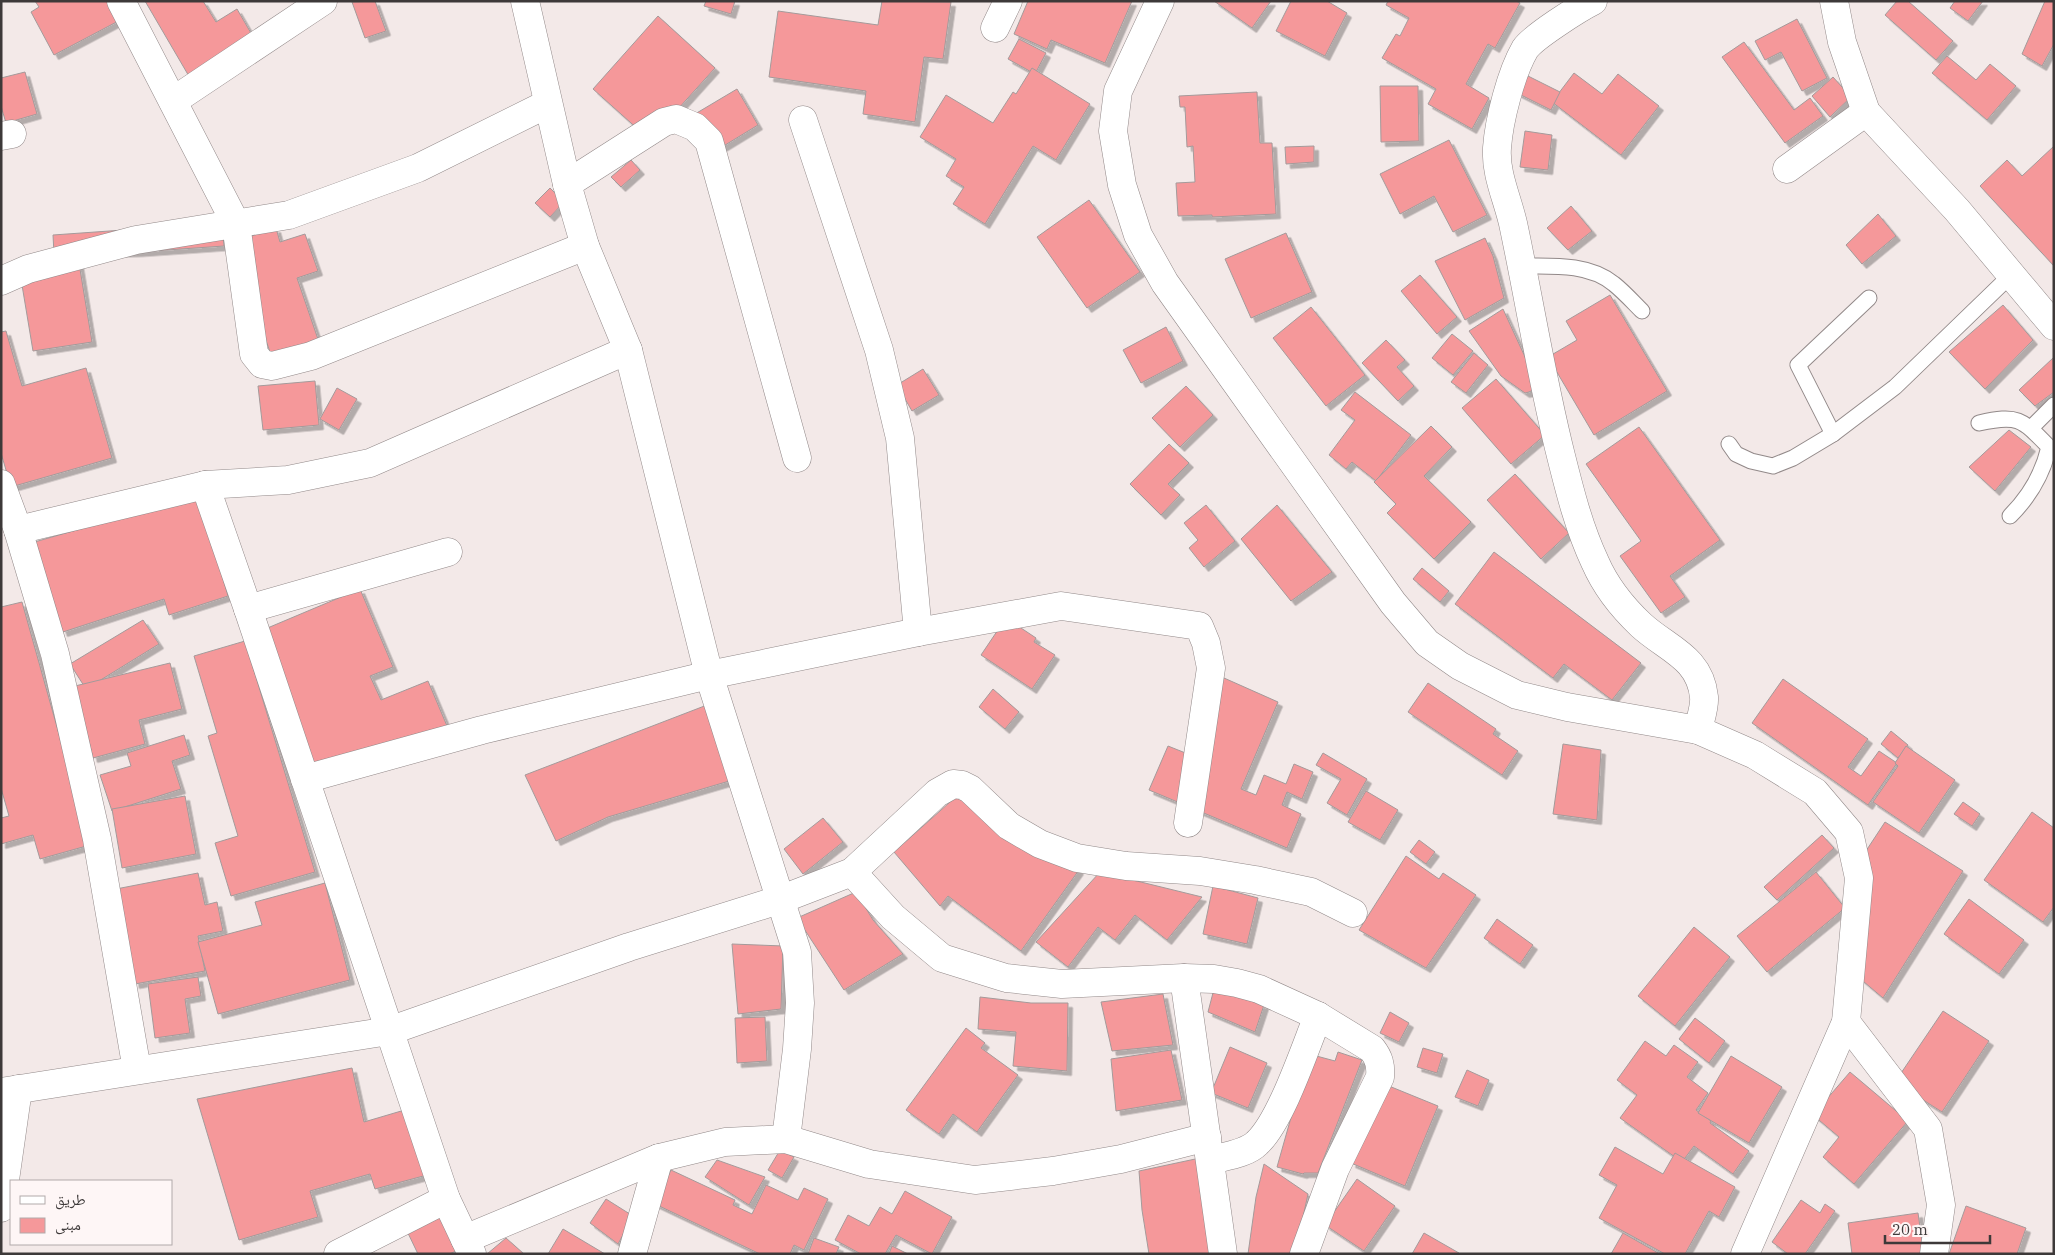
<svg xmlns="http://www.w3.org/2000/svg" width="2055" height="1255" font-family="'IBM Plex Serif','Noto Naskh Arabic',serif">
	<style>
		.building { fill: #f5989a; stroke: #a49a9a; filter: url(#shadow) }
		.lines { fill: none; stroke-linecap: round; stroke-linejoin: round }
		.service-casing { stroke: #928989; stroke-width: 17 }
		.minor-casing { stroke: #928989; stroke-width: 29 }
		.service { stroke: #fff; stroke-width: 15 }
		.minor { stroke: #fff; stroke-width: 28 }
	</style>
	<defs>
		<filter id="shadow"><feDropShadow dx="4.5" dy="4.5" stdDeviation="0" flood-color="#0004"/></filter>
	</defs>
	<rect width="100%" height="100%" fill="#f3e9e8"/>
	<g class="building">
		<path d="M 35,1 L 117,1 L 126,17 L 54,55 L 31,12 L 39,7 Z"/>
		<path d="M 145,1 L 203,1 L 216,22 L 237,9 L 255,40 L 190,78 Z"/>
		<path d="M 375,1 L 386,31 L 365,38 L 352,2 Z"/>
		<path d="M 706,1 L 735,1 L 731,14 L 704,6 Z"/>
		<path d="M 882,1 L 951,2 L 943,59 L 924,57 L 915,122 L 863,114 L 866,91 L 769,77 L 778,11 L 878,25 Z"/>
		<path d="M 1028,1 L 1132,1 L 1105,63 L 1051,40 L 1047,49 L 1014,34 Z"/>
		<path d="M 1214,1 L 1271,1 L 1252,28 Z"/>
		<path d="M 1291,1 L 1327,1 L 1347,13 L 1325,56 L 1276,31 Z"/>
		<path d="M 1388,1 L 1516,1 L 1520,3 L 1495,48 L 1488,44 L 1466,84 L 1489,98 L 1472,129 L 1428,104 L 1436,89 L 1382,58 L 1396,34 L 1400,36 L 1409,18 L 1386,5 Z"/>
		<path d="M 1897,1 L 1908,1 L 1953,41 L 1936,60 L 1885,15 Z"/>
		<path d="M 1955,1 L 1983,1 L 1968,21 L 1950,8 Z"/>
		<path d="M 2045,1 L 2054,1 L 2054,44 L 2042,66 L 2022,54 Z"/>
		<path d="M 658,16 L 715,68 L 650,140 L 593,89 Z"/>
		<path d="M 1797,19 L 1827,78 L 1802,91 L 1781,52 L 1765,60 L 1755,41 Z"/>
		<path d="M 1019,39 L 1046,53 L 1035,74 L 1008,59 Z"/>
		<path d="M 1744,42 L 1794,110 L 1810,98 L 1823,116 L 1785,143 L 1722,57 Z"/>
		<path d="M 1947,56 L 1976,80 L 1990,64 L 2016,86 L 1987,120 L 1932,73 Z"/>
		<path d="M 1032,68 L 1090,104 L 1056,160 L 1033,146 L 985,224 L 953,204 L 964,187 L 946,176 L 956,159 L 920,137 L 946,95 L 993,123 L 1013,92 L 1016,94 Z"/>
		<path d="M 25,72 L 37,114 L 6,123 L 1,106 L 1,78 Z"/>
		<path d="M 1574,73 L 1602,94 L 1618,74 L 1659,106 L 1621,155 L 1552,102 Z"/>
		<path d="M 1526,75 L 1560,92 L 1551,110 L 1517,93 Z"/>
		<path d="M 1833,77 L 1851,97 L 1830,117 L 1812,96 Z"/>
		<path d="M 1380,86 L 1418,86 L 1419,141 L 1381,142 Z"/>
		<path d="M 737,89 L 758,125 L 717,150 L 695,114 Z"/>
		<path d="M 1257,92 L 1260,143 L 1272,143 L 1276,214 L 1212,217 L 1212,215 L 1178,216 L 1176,183 L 1195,182 L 1193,146 L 1187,147 L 1185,107 L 1180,107 L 1179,96 Z"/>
		<path d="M 1525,131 L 1552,135 L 1548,170 L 1520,167 Z"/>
		<path d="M 1449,140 L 1487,215 L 1453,232 L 1434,196 L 1400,214 L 1380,174 Z"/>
		<path d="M 1314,146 L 1314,162 L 1286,164 L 1285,147 Z"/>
		<path d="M 2054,146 L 2054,266 L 1980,186 L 2007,160 L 2022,176 Z"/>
		<path d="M 631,160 L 640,170 L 621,187 L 611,177 Z"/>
		<path d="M 550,188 L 564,202 L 550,217 L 535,203 Z"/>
		<path d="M 1089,200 L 1140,272 L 1087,308 L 1037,237 Z"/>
		<path d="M 1571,206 L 1592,231 L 1568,250 L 1547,228 Z"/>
		<path d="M 1878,214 L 1896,236 L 1862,264 L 1846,245 Z"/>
		<path d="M 222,223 L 224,246 L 138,252 L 54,254 L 53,235 Z"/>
		<path d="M 276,228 L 280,242 L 305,234 L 318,271 L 297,278 L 321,348 L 274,364 L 233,242 Z"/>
		<path d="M 1286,233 L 1312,292 L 1251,318 L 1225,259 Z"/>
		<path d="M 1485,238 L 1493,256 L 1504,298 L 1465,320 L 1435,261 Z"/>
		<path d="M 77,251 L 92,342 L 33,351 L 18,261 Z"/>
		<path d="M 1420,275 L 1457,317 L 1437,334 L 1401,291 Z"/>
		<path d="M 1610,295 L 1667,391 L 1594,435 L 1548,357 L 1577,340 L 1566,321 Z"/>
		<path d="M 2003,305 L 2033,340 L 1985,389 L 1949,352 Z"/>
		<path d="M 1311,307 L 1365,375 L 1326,406 L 1273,338 Z"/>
		<path d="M 1503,309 L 1531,370 L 1533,390 L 1529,392 L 1525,393 L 1501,376 L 1469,331 Z"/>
		<path d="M 1166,327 L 1183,361 L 1141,383 L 1123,350 Z"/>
		<path d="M 6,331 L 22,386 L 86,368 L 112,458 L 11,487 L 1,453 L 1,332 Z"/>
		<path d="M 1452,334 L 1473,351 L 1453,375 L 1432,358 Z"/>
		<path d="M 1386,340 L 1405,360 L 1397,367 L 1414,386 L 1398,401 L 1362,363 Z"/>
		<path d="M 1474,353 L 1488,365 L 1466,393 L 1451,382 Z"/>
		<path d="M 2053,358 L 2054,392 L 2035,406 L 2019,390 Z"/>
		<path d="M 923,369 L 939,395 L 912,411 L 897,385 Z"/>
		<path d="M 1496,379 L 1545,435 L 1511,464 L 1462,408 Z"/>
		<path d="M 315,381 L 319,425 L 263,430 L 258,386 Z"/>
		<path d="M 1186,386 L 1213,415 L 1180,447 L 1152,418 Z"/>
		<path d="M 337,388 L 357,399 L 339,430 L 320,419 Z"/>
		<path d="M 1355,392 L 1411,435 L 1376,481 L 1352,462 L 1346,469 L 1329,455 L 1355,420 L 1341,410 Z"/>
		<path d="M 1431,426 L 1452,447 L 1424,476 L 1471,522 L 1434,559 L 1387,513 L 1396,504 L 1374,482 Z"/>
		<path d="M 1639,427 L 1720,540 L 1670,576 L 1685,597 L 1661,613 L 1620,556 L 1641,541 L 1586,464 Z"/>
		<path d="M 2009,430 L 2031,447 L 1995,491 L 1969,467 Z"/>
		<path d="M 1169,444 L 1189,463 L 1168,484 L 1180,495 L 1161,515 L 1130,484 Z"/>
		<path d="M 1515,474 L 1569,533 L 1541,559 L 1487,500 Z"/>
		<path d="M 199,495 L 228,596 L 169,615 L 164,599 L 63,632 L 31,543 Z"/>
		<path d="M 1206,505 L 1235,541 L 1204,567 L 1189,548 L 1198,540 L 1184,523 Z"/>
		<path d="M 1277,505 L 1332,572 L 1291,601 L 1241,539 Z"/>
		<path d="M 1494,552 L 1641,663 L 1612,700 L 1564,664 L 1553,678 L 1455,604 Z"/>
		<path d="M 1422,568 L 1449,591 L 1440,602 L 1413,579 Z"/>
		<path d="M 360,589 L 393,667 L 370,676 L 381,700 L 428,681 L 447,726 L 320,779 L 258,632 Z"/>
		<path d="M 22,602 L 90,845 L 40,859 L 33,835 L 1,844 L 1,818 L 9,816 L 1,788 L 1,607 Z"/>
		<path d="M 1006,618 L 1036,638 L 1034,642 L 1055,655 L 1032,689 L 981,655 Z"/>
		<path d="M 143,620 L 159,644 L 86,689 L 70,664 Z"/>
		<path d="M 245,641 L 315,872 L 231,896 L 215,843 L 238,836 L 208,736 L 217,733 L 194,656 Z"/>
		<path d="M 170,663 L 182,709 L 139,720 L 145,744 L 93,758 L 75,686 Z"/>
		<path d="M 1224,678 L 1278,702 L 1241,789 L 1256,795 L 1264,775 L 1286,784 L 1294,764 L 1313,772 L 1302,799 L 1287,792 L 1282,805 L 1301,814 L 1287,848 L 1149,790 L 1168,746 L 1193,756 Z"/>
		<path d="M 1783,679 L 1868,739 L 1848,767 L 1861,776 L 1879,751 L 1897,763 L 1868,805 L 1752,723 Z"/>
		<path d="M 1428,683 L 1496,729 L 1493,734 L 1518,751 L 1502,775 L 1408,712 Z"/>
		<path d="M 993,689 L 1019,712 L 1005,729 L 979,707 Z"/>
		<path d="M 707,705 L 736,779 L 608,817 L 556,841 L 525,775 Z"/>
		<path d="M 1891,731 L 1908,745 L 1898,758 L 1881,744 Z"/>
		<path d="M 184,735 L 190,755 L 172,761 L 181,789 L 112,811 L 100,775 L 131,766 L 127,753 Z"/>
		<path d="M 1563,744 L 1601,750 L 1597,820 L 1553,814 Z"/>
		<path d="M 1906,746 L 1955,780 L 1919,833 L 1873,802 L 1898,766 L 1895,763 Z"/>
		<path d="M 1323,753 L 1367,779 L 1347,815 L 1327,803 L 1341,779 L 1316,765 Z"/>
		<path d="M 1366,791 L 1398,810 L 1380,840 L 1348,822 Z"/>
		<path d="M 959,794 L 1079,870 L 1021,951 L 948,896 L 940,906 L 894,852 Z"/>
		<path d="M 185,796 L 196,854 L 122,868 L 112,809 Z"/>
		<path d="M 1963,802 L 1980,814 L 1972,826 L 1954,814 Z"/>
		<path d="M 2032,812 L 2054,828 L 2054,907 L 2043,922 L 1984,880 Z"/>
		<path d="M 823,818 L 843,842 L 803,874 L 784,849 Z"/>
		<path d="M 1885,822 L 1963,871 L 1883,998 L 1857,976 L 1871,867 L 1860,860 Z"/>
		<path d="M 1822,835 L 1834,848 L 1777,900 L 1764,887 Z"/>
		<path d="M 1419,840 L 1435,852 L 1426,864 L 1410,852 Z"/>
		<path d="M 1406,856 L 1439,879 L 1443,873 L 1476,895 L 1426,968 L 1359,930 Z"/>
		<path d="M 1100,872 L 1202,897 L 1167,940 L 1135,915 L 1115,940 L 1098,927 L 1068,967 L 1036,942 Z"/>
		<path d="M 1816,872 L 1845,908 L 1767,972 L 1737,936 Z"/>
		<path d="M 198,873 L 205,905 L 217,902 L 223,931 L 198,936 L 205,971 L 135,984 L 116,889 Z"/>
		<path d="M 325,883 L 350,980 L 218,1014 L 198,942 L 262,925 L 255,902 Z"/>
		<path d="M 1213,886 L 1258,898 L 1247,944 L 1203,934 Z"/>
		<path d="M 856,892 L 873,920 L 903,954 L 844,990 L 797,918 Z"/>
		<path d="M 1969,899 L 2024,940 L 1999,974 L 1944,934 Z"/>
		<path d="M 1497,919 L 1533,945 L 1520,964 L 1484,938 Z"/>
		<path d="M 1694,927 L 1730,957 L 1675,1026 L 1638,996 Z"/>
		<path d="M 732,944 L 783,946 L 781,1009 L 738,1014 Z"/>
		<path d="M 198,977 L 201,996 L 185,999 L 190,1033 L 155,1038 L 148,984 Z"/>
		<path d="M 1214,989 L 1264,1005 L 1255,1032 L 1208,1012 Z"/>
		<path d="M 1163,994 L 1173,1045 L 1112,1051 L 1101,1002 Z"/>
		<path d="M 980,997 L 1031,1003 L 1068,1003 L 1067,1071 L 1013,1066 L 1016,1032 L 978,1029 Z"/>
		<path d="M 1943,1011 L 1989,1041 L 1942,1112 L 1895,1082 Z"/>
		<path d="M 1390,1012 L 1409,1023 L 1399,1042 L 1380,1033 Z"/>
		<path d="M 765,1017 L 767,1061 L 737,1063 L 735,1018 Z"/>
		<path d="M 1695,1018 L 1725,1041 L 1709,1063 L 1679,1039 Z"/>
		<path d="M 966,1028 L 985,1043 L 981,1048 L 1018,1075 L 977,1132 L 953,1114 L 939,1134 L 906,1110 Z"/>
		<path d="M 1645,1041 L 1666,1056 L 1674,1045 L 1698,1062 L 1687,1077 L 1708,1093 L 1696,1110 L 1711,1121 L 1710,1123 L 1749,1151 L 1733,1174 L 1694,1146 L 1682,1162 L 1620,1118 L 1637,1095 L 1617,1080 Z"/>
		<path d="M 1230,1047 L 1267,1063 L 1248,1108 L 1211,1093 Z"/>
		<path d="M 1423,1048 L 1443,1054 L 1437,1073 L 1417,1067 Z"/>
		<path d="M 1171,1050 L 1182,1100 L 1116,1111 L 1111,1059 Z"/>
		<path d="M 1338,1052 L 1362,1060 L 1318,1173 L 1304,1173 L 1303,1174 L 1277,1167 L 1309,1054 L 1335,1061 Z"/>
		<path d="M 1731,1056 L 1782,1087 L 1749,1143 L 1698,1113 Z"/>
		<path d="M 352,1068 L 364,1122 L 408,1109 L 427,1175 L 375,1189 L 370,1174 L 310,1191 L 318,1217 L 239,1240 L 197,1099 Z"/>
		<path d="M 1467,1070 L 1489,1080 L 1478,1106 L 1455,1097 Z"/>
		<path d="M 1850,1072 L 1908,1121 L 1854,1184 L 1823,1157 L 1839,1137 L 1813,1115 Z"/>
		<path d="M 1384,1084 L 1438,1106 L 1405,1186 L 1351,1163 Z"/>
		<path d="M 1615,1147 L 1663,1174 L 1675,1153 L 1735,1187 L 1719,1217 L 1709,1211 L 1685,1254 L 1665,1254 L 1599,1218 L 1617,1185 L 1599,1175 Z"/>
		<path d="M 780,1150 L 794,1157 L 782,1178 L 768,1170 Z"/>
		<path d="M 1200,1158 L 1211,1254 L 1149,1254 L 1142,1210 L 1139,1171 Z"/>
		<path d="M 717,1160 L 765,1177 L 749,1205 L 705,1177 Z"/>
		<path d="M 1264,1164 L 1308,1194 L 1295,1254 L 1248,1254 L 1256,1197 Z"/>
		<path d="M 671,1170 L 735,1200 L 733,1205 L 752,1214 L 766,1185 L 798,1200 L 804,1188 L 828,1199 L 804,1250 L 794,1245 L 790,1254 L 760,1254 L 655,1204 Z"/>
		<path d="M 1357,1179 L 1395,1206 L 1364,1251 L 1325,1225 Z"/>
		<path d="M 905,1191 L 952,1217 L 932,1254 L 896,1235 L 885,1254 L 861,1254 L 835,1240 L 848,1215 L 869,1226 L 880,1207 L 892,1214 Z"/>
		<path d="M 606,1199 L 633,1216 L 618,1244 L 590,1223 Z"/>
		<path d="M 1801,1200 L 1820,1213 L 1825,1204 L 1835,1211 L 1805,1254 L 1788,1254 L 1772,1242 Z"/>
		<path d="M 1966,1206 L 2026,1228 L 2017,1254 L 1949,1254 Z"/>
		<path d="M 445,1211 L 461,1249 L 449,1254 L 418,1254 L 406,1229 Z"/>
		<path d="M 1918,1213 L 1924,1254 L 1852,1254 L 1848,1223 Z"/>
		<path d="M 563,1229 L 605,1254 L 548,1254 Z"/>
		<path d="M 1424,1233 L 1459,1253 L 1458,1254 L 1412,1254 Z"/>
		<path d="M 1623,1233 L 1660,1254 L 1611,1254 Z"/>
		<path d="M 506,1238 L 524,1254 L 487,1254 Z"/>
		<path d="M 814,1238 L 839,1247 L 836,1254 L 808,1254 Z"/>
		<path d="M 892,1246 L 908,1254 L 889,1254 Z"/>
	</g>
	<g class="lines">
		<g class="service-casing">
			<g id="service">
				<path d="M 1521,266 C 1551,266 1589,263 1614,284 C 1624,292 1633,302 1642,311"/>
				<path d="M 1979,423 C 2018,414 2022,419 2049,447 C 2043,473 2029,497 2010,516"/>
				<path d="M 2031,428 L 2054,405"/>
				<path d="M 1833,434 L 1798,365 L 1869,298"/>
				<path d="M 1729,444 L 1736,454 L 1751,461 L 1773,466 L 1793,458 L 1833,434 L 1895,387 L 2012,274"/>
			</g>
		</g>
		<g class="minor-casing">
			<g id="minor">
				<path d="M 121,1 L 236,224 L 254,354 L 262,364 L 272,366 L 311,356 L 585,246"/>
				<path d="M 525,1 L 567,184 L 585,246 L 628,350 L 709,675 L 797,952 L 800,1003 L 797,1049 L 786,1139"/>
				<path d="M 1160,1 L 1118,91 L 1113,131 L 1122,185 L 1138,235 L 1165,283 L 1393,603 L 1427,643 L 1460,666 L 1517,695 L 1567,707 L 1698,730 L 1755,755 L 1815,792 L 1849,832 L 1859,878 L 1846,1022 L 1745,1254"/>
				<path d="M 1593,1 C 1579,8 1533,37 1525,49 C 1511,73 1499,120 1497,148 C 1495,175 1509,202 1514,228 C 1530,304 1542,381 1561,456 C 1570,492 1579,528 1595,562 C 1605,585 1623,608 1641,625 C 1667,649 1700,657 1704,697 C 1705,707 1700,720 1698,730"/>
				<path d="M 1834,1 L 1842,42 L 1866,112 L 1957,210 L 2054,326"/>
				<path d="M 995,28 L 1008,1"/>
				<path d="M 173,101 L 323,1"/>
				<path d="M 803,120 L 879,350 L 900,438 L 918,632"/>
				<path d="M 1,136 L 12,134"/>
				<path d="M 1787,169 L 1866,112"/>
				<path d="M 567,184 L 664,122 L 676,119 L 695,127 L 709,141 L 797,458"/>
				<path d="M 1,281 L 28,269 L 136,240 L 289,215 L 418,168 L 547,104"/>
				<path d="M 1,484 L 18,530 L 55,654 L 97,839 L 137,1070"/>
				<path d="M 205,485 L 248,609 L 446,1199 L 472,1254"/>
				<path d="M 18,530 L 205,485 L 288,480 L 370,463 L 628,350"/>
				<path d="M 248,609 L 448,552"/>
				<path d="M 305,779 L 482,730 L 709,675 L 918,632 L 1061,606 L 1199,626 L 1206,643 L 1211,668 L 1188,823"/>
				<path d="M 852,872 L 893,917 L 942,958 L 1006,978 L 1062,984 L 1184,978 L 1214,979 L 1237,983 L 1259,989 L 1318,1016 L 1372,1049 C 1379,1058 1381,1065 1380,1077 L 1335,1169 L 1304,1254"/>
				<path d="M 1184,978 L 1223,1254"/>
				<path d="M 1846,1022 L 1928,1129 L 1941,1205 L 1934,1254"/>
				<path d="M 1,1092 L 389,1031 L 629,947 L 782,899 L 852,872 L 937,793 L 953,784 L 962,785 L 970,789 L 1009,826 L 1040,844 L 1077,858 L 1126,866 L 1200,871 L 1255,880 L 1311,892 L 1353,913"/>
				<path d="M 1211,1160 C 1226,1156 1246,1154 1257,1143 C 1281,1121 1305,1048 1318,1016"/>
				<path d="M 1,1208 L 18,1089"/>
				<path d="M 465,1239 L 659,1158 L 725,1142 L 786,1139 L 869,1164 L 975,1180 L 1053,1171 L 1121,1159 L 1207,1137"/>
				<path d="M 338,1254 L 446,1199"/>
				<path d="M 632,1254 L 659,1158"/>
			</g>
		</g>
		<use href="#service" class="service"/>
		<use href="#minor" class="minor"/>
	</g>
	<rect width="2055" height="1255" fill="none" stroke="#3d3939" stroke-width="5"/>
	<rect x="10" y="1180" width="162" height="65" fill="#fef6f6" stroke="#b1aaaa"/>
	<rect x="20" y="1196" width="25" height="8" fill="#ffffff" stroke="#b1aaaa"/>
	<text x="55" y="1205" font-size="15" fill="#3d3939">طريق</text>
	<rect x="20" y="1218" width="25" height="15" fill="#f5989a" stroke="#b1aaaa"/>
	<text x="55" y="1230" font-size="15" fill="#3d3939">مبنى</text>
	<path d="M1885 1235v8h105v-8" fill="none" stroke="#3d3939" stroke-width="2.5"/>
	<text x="1892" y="1235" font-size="15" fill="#3d3939" stroke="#fef6f6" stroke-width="4" paint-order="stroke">20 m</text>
</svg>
